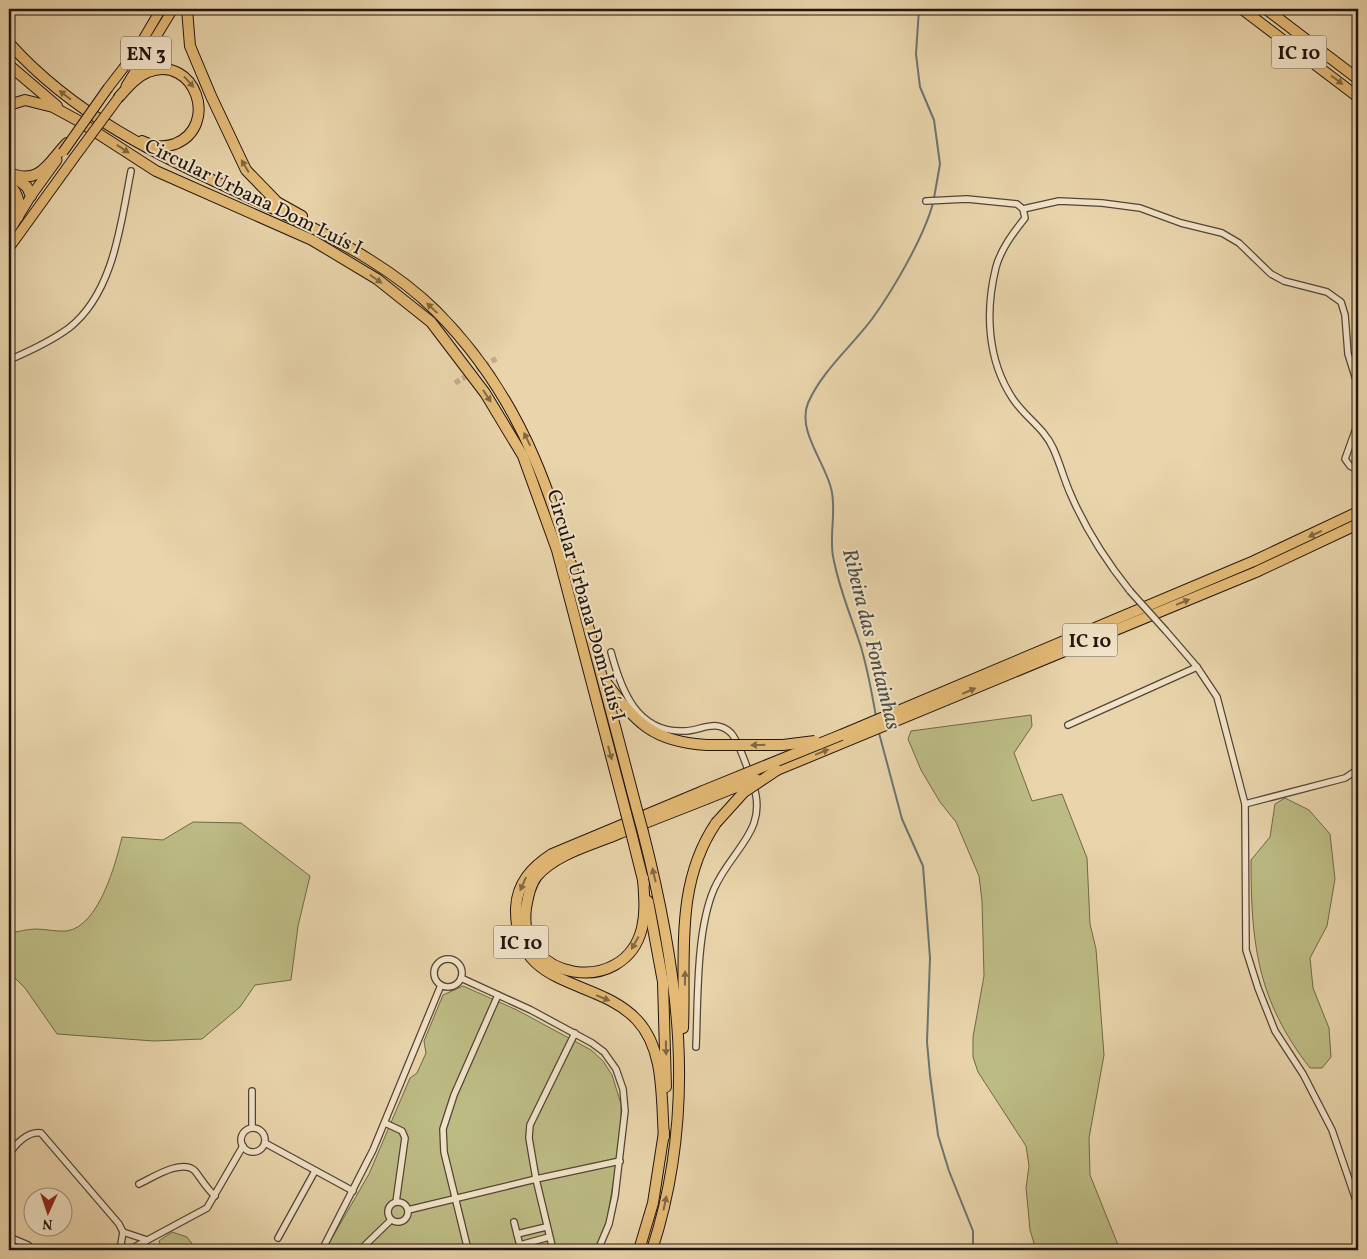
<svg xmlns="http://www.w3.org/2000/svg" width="1367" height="1259" font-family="Vollkorn,serif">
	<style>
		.green { fill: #bdbb84; stroke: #6e6848 }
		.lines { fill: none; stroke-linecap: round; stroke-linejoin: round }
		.stream { stroke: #6a7571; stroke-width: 2 }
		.street-tunnel { stroke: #c1ae8b; stroke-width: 5.5; stroke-dasharray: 5.5 3; stroke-linecap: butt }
		.street-casing { stroke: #524534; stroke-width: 8 }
		.primary-casing { stroke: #20150d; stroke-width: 11 }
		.highway-casing { stroke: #20150d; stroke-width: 12 }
		.street { stroke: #f1e3c8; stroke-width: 5.5 }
		.primary { stroke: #e4ba76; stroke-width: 9 }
		.highway { stroke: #e4ba76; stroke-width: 10 }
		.street-bridge-casing { stroke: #524534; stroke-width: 8; stroke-linecap: butt }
		.primary-bridge-casing { stroke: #20150d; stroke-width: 11; stroke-linecap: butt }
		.highway-bridge-casing { stroke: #20150d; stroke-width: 12; stroke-linecap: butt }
		.street-bridge { stroke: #f1e3c8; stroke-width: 5.5 }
		.primary-bridge { stroke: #e4ba76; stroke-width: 9 }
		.highway-bridge { stroke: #e4ba76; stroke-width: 10 }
		.oneway { fill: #826842 }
		.labels { text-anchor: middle; stroke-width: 4; stroke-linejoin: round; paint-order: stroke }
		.shield { fill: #f1e3c8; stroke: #5f5345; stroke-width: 1 }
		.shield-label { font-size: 19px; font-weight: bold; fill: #20150d }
		.street-label { font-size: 20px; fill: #20150d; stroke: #f1e3c8 }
		.water-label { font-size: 21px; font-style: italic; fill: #4b4d47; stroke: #f1e3c8 }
	</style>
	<rect width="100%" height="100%" fill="#e9d4ab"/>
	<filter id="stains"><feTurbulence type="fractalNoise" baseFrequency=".004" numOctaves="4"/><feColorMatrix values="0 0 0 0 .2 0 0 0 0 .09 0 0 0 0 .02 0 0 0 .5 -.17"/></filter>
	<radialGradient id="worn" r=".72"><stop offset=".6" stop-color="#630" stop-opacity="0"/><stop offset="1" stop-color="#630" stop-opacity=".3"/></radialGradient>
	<g class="green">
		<path d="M 1031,715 L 1032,726 L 1014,753 L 1032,801 L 1062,794 L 1087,858 L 1090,924 L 1096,949 L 1104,1055 L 1089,1138 L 1090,1175 L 1120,1250 L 1036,1250 L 1030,1230 L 1028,1208 L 1026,1188 L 1029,1166 L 1026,1146 L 978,1072 L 973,1057 L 973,1037 L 984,976 L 982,901 L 979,876 L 956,822 L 940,802 L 921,770 L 908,739 L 911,731 Z"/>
		<path d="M 1285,798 L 1309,810 L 1330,834 L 1335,879 L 1327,926 L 1310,958 L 1313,988 L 1329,1028 L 1331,1057 L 1322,1068 L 1310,1068 C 1257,1000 1251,943 1251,860 L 1270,837 L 1275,804 Z"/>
		<path d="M 193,822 L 241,823 L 310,876 L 298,926 L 291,980 L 255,985 L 240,1007 L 202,1039 L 154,1041 L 57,1034 L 25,988 L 9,972 L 9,933 C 18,932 27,929 36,929 C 46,929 57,932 67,931 C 99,926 116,863 122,837 L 163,840 Z"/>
		<path d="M 463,986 L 517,1010 L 591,1050 L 603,1061 L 612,1075 L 621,1104 L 621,1135 L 607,1220 L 595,1250 L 325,1250 L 369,1174 L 410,1078 L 417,1073 L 426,1053 L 424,1041 L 443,995 Z"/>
		<path d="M 172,1232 L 187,1237 L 193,1245 L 188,1250 L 162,1250 L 159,1241 Z"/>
	</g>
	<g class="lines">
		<g class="stream">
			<path d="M 919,9 L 916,54 L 920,87 L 934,120 L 940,164 L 934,198"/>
			<path d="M 876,716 C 871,690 867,663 858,638 C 849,611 838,585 833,556 C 829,534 837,509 831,488 C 824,461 797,430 808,403 C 822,371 851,347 872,319 C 893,290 924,237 933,203"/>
			<path d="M 879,733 L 902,819 L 923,866 L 930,958 L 927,1042 L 930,1075 L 938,1135 L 949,1171 L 973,1231 L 973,1250"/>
		</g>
		<path class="street-tunnel" d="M 455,383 L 499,357"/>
		<g class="street-casing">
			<g id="street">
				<path d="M 926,201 L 967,199 L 1017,204 L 1023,209 L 1025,218 C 1013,233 1001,249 996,267 C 985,311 987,360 1013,399 C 1025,417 1044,428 1053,448 C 1060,463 1064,480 1071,495 C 1086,530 1106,561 1130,591"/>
				<path d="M 1023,209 L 1059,201 L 1102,203 L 1140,208 L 1181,223 L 1222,233 L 1239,243 L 1271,274 L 1284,281 L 1327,292 L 1341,302 L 1345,315 L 1348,354 L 1358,386"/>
				<path d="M 9,360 C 30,351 50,342 69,328 C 114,293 121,222 131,171"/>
				<path d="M 1358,470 L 1350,466 L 1345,459 L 1358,423"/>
				<path d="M 1166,631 L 1197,667 L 1217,697 L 1245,804 L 1246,950 L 1258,988 L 1275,1031 L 1303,1074 L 1332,1130 L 1358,1206"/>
				<path d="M 611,652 C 621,690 637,733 684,731 C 701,731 715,718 731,733 C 738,740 746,765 750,775"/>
				<path d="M 1068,725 L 1197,667"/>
				<path d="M 1245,804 L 1345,778 L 1354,772"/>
				<circle cx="448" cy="973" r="14"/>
				<path d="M 461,978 L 531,1010 L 592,1043 L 604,1052 L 616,1069 L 623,1089 L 625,1111 L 615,1196 L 609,1224 L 598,1250"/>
				<path d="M 575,1033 L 530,1125 L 529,1138 L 536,1179 L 620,1161"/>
				<path d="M 696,1047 C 698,1000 696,931 714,889 C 732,848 769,831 753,784"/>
				<path d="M 385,1123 L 402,1131 L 405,1138 L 396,1202"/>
				<circle cx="253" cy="1140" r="12"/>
				<path d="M 252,1128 L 252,1091"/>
				<path d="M 265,1143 L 353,1191"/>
				<path d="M 9,1155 C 15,1144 28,1131 41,1133 L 119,1224 L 123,1232 L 120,1250"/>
				<path d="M 139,1184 C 152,1178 182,1158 195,1171 C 202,1180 207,1189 215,1196"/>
				<circle cx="398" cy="1212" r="10"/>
				<path d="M 408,1210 L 536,1179 L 553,1250"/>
				<path d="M 514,1222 L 521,1250"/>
				<path d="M 123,1232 L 147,1240"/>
				<path d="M 517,1234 L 546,1227"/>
				<path d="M 9,1237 L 28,1245"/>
				<path d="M 278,1238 L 315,1171"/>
				<path d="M 520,1245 L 549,1237"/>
				<path d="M 129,1250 L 207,1208 L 243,1146"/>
				<path d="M 322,1250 L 373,1150 L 441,985"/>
				<path d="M 360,1250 L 391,1220"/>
				<path d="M 468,1250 L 444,1152 L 443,1129 L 454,1095 L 498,995"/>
			</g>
		</g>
		<g class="primary-casing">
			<g id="primary">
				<path d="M 126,86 L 173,9"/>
				<path d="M 108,88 L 135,53 L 161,9"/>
				<path d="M 9,232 L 31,196 L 57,160"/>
				<path d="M 9,248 L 74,158"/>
			</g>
		</g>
		<g class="highway-casing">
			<g id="highway">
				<path d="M 187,9 L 190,46 L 211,96 L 246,170 L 277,202 L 302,216"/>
				<path d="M 1242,9 L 1358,97"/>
				<path d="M 1266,9 L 1358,79"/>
				<path d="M 9,43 C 88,131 192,169 295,219 C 345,244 397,272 436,311 C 527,402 556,506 588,626 C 605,687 621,749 637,810"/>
				<path d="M 9,65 L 57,106"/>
				<path d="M 119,97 C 127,88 136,77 148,72 C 195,54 220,126 175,144 C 164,148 151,146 142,141"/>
				<path d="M 9,105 L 25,100 L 53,107 L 77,120 L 156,171 L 312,240 L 377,279 L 431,322 L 485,393 L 523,456 L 557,550 L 626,813"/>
				<path d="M 9,173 C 41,186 49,161 67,143"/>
				<path d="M 12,175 L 27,187 L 31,196"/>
				<path d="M 9,184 C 18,193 21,205 18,217"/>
				<path d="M 605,681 C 636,723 653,742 707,745"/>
				<path d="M 841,735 L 1254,561 L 1358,512"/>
				<path d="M 777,770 L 1256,572 L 1358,524"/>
				<path d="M 643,832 C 679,973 698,1109 652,1250"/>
				<path d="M 632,836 L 644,884"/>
				<path d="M 643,878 C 644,895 646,911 642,928 C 625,998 516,981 526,908 C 528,897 530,885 537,876 C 556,854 592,845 618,834 C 647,822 676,811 706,799"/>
				<path d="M 648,901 L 663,982 L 666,1087"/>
				<path d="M 683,1028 C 686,957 674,885 716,823"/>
				<path d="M 664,1137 C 661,1099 665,1050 637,1020 C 596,976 514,991 516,908 C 517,883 532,867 552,854 L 703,791"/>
				<path d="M 639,1250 L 653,1203 L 664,1132"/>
			</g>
		</g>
		<use href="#street" class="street"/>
		<use href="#primary" class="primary"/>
		<use href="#highway" class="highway"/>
		<g class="street-bridge-casing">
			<path id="street-bridge" d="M 1130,591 L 1166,631"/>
		</g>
		<g class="primary-bridge-casing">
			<g id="primary-bridge">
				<path d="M 63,152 L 108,88"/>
				<path d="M 74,158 L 119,97"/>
			</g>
		</g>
		<g class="highway-bridge-casing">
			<g id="highway-bridge">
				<path d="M 707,745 L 783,745 L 815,741"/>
				<path d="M 703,791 L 841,735"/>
				<path d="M 706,799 L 756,779"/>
				<path d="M 637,810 L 643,832"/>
				<path d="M 626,813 L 632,836"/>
				<path d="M 716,823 L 744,792 L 777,770"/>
			</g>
		</g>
		<use href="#street-bridge" class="street-bridge"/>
		<use href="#primary-bridge" class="primary-bridge"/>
		<use href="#highway-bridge" class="highway-bridge"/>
	</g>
	<defs><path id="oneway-solid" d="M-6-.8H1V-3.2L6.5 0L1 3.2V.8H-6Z" transform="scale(1.25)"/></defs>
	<g class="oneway">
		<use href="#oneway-solid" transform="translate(1337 80) rotate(37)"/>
		<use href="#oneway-solid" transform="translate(189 82) rotate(48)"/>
		<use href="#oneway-solid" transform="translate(65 95) rotate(-142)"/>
		<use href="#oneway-solid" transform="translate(123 149) rotate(33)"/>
		<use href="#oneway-solid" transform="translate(245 166) rotate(-120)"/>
		<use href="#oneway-solid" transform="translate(376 279) rotate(35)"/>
		<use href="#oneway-solid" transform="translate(432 308) rotate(-137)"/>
		<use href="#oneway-solid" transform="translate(487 396) rotate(57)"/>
		<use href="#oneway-solid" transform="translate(527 439) rotate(-116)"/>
		<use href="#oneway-solid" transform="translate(1315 534) rotate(156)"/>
		<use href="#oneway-solid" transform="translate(1183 602) rotate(-22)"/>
		<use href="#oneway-solid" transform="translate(969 691) rotate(-23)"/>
		<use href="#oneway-solid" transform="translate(758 745) rotate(179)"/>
		<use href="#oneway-solid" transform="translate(822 752) rotate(-22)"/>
		<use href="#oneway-solid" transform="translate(610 753) rotate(75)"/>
		<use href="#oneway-solid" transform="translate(654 875) rotate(-103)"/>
		<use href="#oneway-solid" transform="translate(523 884) rotate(114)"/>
		<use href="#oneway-solid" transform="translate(635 943) rotate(119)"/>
		<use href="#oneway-solid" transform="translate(685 978) rotate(-89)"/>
		<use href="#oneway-solid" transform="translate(603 998) rotate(22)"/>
		<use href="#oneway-solid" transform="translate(666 1048) rotate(89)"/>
		<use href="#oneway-solid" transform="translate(665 1203) rotate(-78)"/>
	</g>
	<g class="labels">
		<g class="shield">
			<rect x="1271.5" y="35.5" width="55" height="33" rx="4"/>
			<rect x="121" y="36.5" width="50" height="33" rx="4"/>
			<rect x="1062.5" y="623.5" width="55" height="33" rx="4"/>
			<rect x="493.5" y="925.5" width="55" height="33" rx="4"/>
		</g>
		<g class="shield-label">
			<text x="1299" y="59">IC 10</text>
			<text x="146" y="60">EN 3</text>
			<text x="1090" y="647">IC 10</text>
			<text x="521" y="949">IC 10</text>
		</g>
		<g class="street-label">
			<text transform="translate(254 196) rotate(26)" y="7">Circular Urbana Dom Luís I</text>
			<text transform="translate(587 605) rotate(74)" y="7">Circular Urbana Dom Luís I</text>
		</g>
		<g class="water-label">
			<text transform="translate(872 639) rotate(76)" y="7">Ribeira das Fontainhas</text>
		</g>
	</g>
	<rect width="1367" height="1259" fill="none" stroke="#e9d4ab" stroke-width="30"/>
	<rect x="10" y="10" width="1347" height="1239" fill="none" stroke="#20150d" stroke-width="2.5"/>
	<rect x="15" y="15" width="1337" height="1229" fill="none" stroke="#20150d"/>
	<g transform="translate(48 1212) rotate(183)"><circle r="24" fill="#f1e3c8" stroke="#9d917d"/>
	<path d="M0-4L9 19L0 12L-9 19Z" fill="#8f2418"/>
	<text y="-8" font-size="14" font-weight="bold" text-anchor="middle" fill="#20150d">N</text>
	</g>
	<rect width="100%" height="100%" filter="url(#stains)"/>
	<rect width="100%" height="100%" fill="url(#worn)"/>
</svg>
